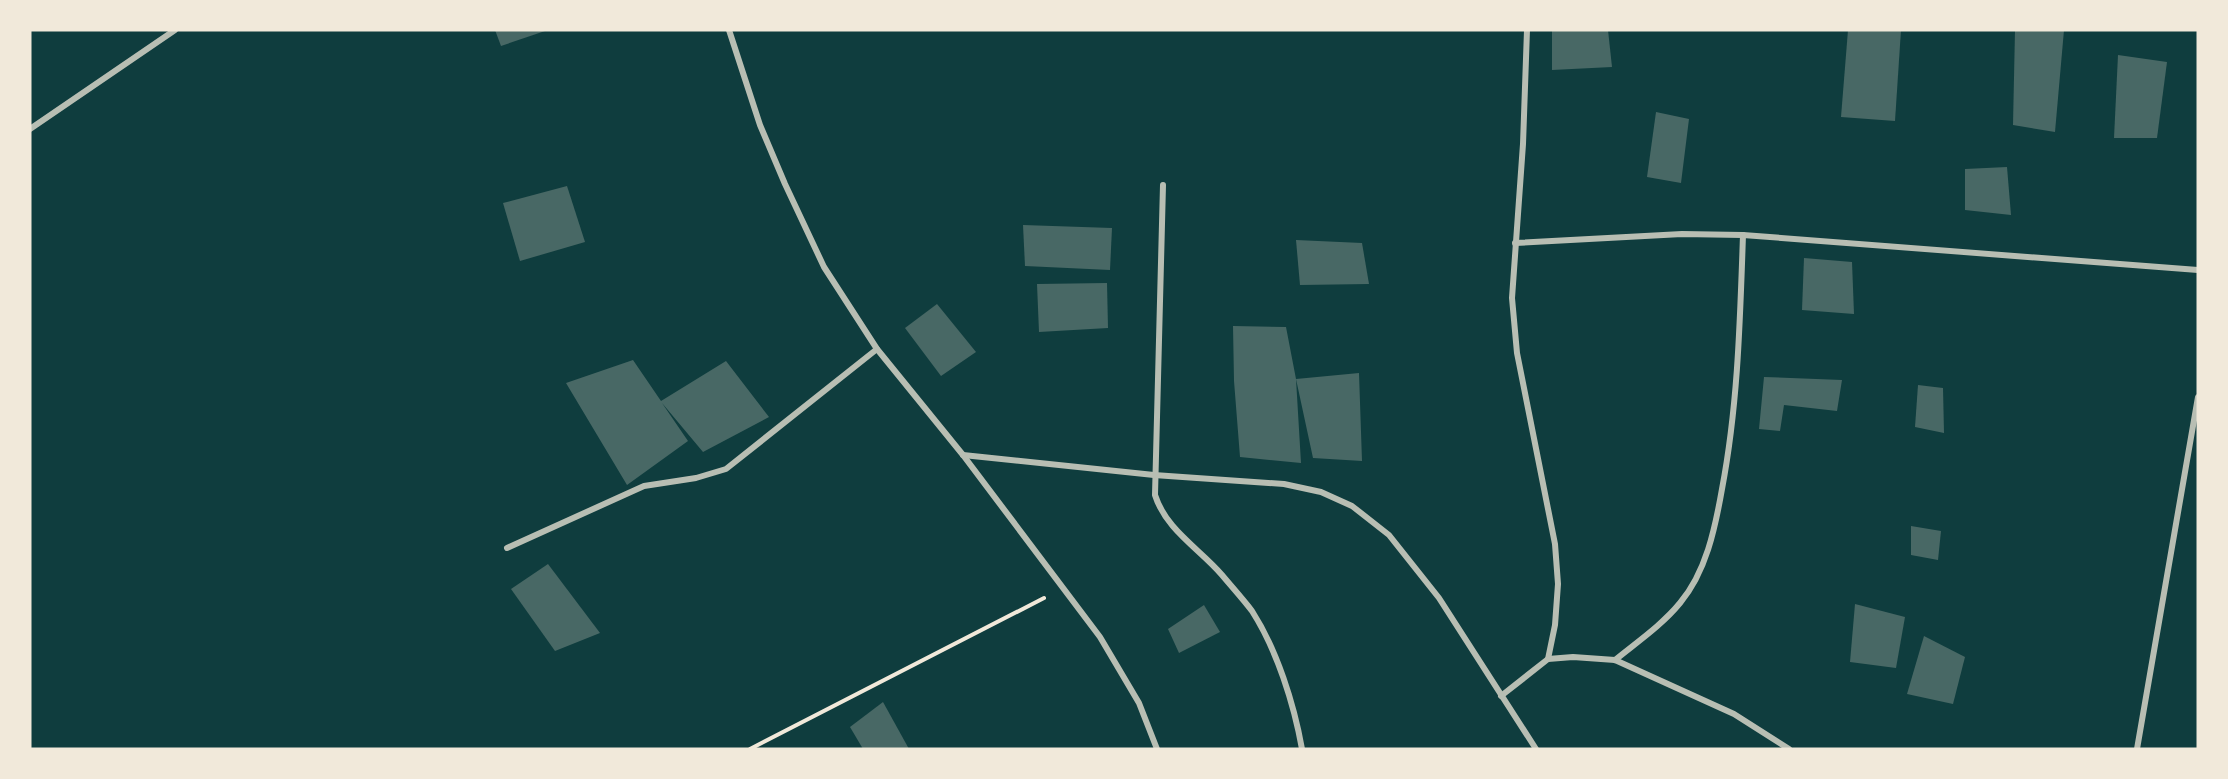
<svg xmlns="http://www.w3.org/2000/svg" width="2228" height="779" font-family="Jost,sans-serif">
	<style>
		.building { fill: #486865 }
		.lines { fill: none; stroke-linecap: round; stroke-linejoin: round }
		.path { stroke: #f1e9da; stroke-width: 4 }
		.minor { stroke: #b8beb3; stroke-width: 6 }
	</style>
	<rect width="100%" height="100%" fill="#0f3d3e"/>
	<g class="building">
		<path d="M 495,30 L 548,30 L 501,46 Z"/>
		<path d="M 1552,30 L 1608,30 L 1612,67 L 1552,70 Z"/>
		<path d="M 1848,30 L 1901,30 L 1895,121 L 1841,117 Z"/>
		<path d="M 2015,30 L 2064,30 L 2055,132 L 2013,125 Z"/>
		<path d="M 2118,55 L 2167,62 L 2157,138 L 2114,138 Z"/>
		<path d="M 1656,112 L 1689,119 L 1681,183 L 1647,177 Z"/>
		<path d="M 2007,167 L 2011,215 L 1965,210 L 1965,169 Z"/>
		<path d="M 567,186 L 585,242 L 520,261 L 503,203 Z"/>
		<path d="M 1023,225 L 1112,228 L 1110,270 L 1025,266 Z"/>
		<path d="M 1296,240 L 1362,243 L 1369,284 L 1300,285 Z"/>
		<path d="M 1804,258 L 1852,262 L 1854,314 L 1802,310 Z"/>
		<path d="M 1107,283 L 1108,328 L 1039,332 L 1037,284 Z"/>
		<path d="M 937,304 L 976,352 L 941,376 L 905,328 Z"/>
		<path d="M 1233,326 L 1286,327 L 1296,379 L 1359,373 L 1362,461 L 1313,458 L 1296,379 L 1301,463 L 1240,457 L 1234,381 Z"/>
		<path d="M 633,360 L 661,401 L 726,361 L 769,417 L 703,452 L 662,403 L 688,441 L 627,485 L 566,383 Z"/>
		<path d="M 1764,377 L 1842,380 L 1837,411 L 1784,405 L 1780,431 L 1759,429 Z"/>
		<path d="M 1918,385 L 1943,388 L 1944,433 L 1915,427 Z"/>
		<path d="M 1911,526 L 1941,531 L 1938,560 L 1911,555 Z"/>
		<path d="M 548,564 L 600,633 L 555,651 L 511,589 Z"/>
		<path d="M 1855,604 L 1905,617 L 1896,668 L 1850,662 Z"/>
		<path d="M 1204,605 L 1220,632 L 1179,653 L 1168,629 Z"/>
		<path d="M 1924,636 L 1965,657 L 1953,704 L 1907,694 Z"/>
		<path d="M 883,702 L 909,749 L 863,749 L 850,727 Z"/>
	</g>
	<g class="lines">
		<path class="path" d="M 750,749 L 1044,598"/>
		<g class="minor">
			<path d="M 729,30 L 760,125 L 785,184 L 824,267 L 877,349 L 963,455 L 1100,637 L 1139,703 L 1157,749"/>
			<path d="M 1527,30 L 1523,144 L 1512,298 L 1517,353 L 1555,544 L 1558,584 L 1555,625 L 1548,659"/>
			<path d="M 30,129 L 175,30"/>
			<path d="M 1163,185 L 1155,495 C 1166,530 1200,549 1222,575 C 1232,587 1243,599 1252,611 C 1277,650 1294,704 1302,749"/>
			<path d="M 1515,243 L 1682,234 L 1743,235 L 2198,270"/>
			<path d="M 963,455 L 1154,475 L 1284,484 L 1321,492 L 1352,506 L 1389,535 L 1439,598 L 1536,749"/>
			<path d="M 507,548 L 644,486 L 696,478 L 726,469 L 877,349"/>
			<path d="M 1615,660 C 1637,642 1662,625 1680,603 C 1706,572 1715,529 1722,489 C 1738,405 1740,321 1743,235"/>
			<path d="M 1501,696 L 1548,659 L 1573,657 L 1615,660 L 1734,714 L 1789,749"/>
			<path d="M 2137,749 L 2198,397"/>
		</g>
	</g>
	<rect width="2228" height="779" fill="none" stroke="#f1e9da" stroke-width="63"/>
</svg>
